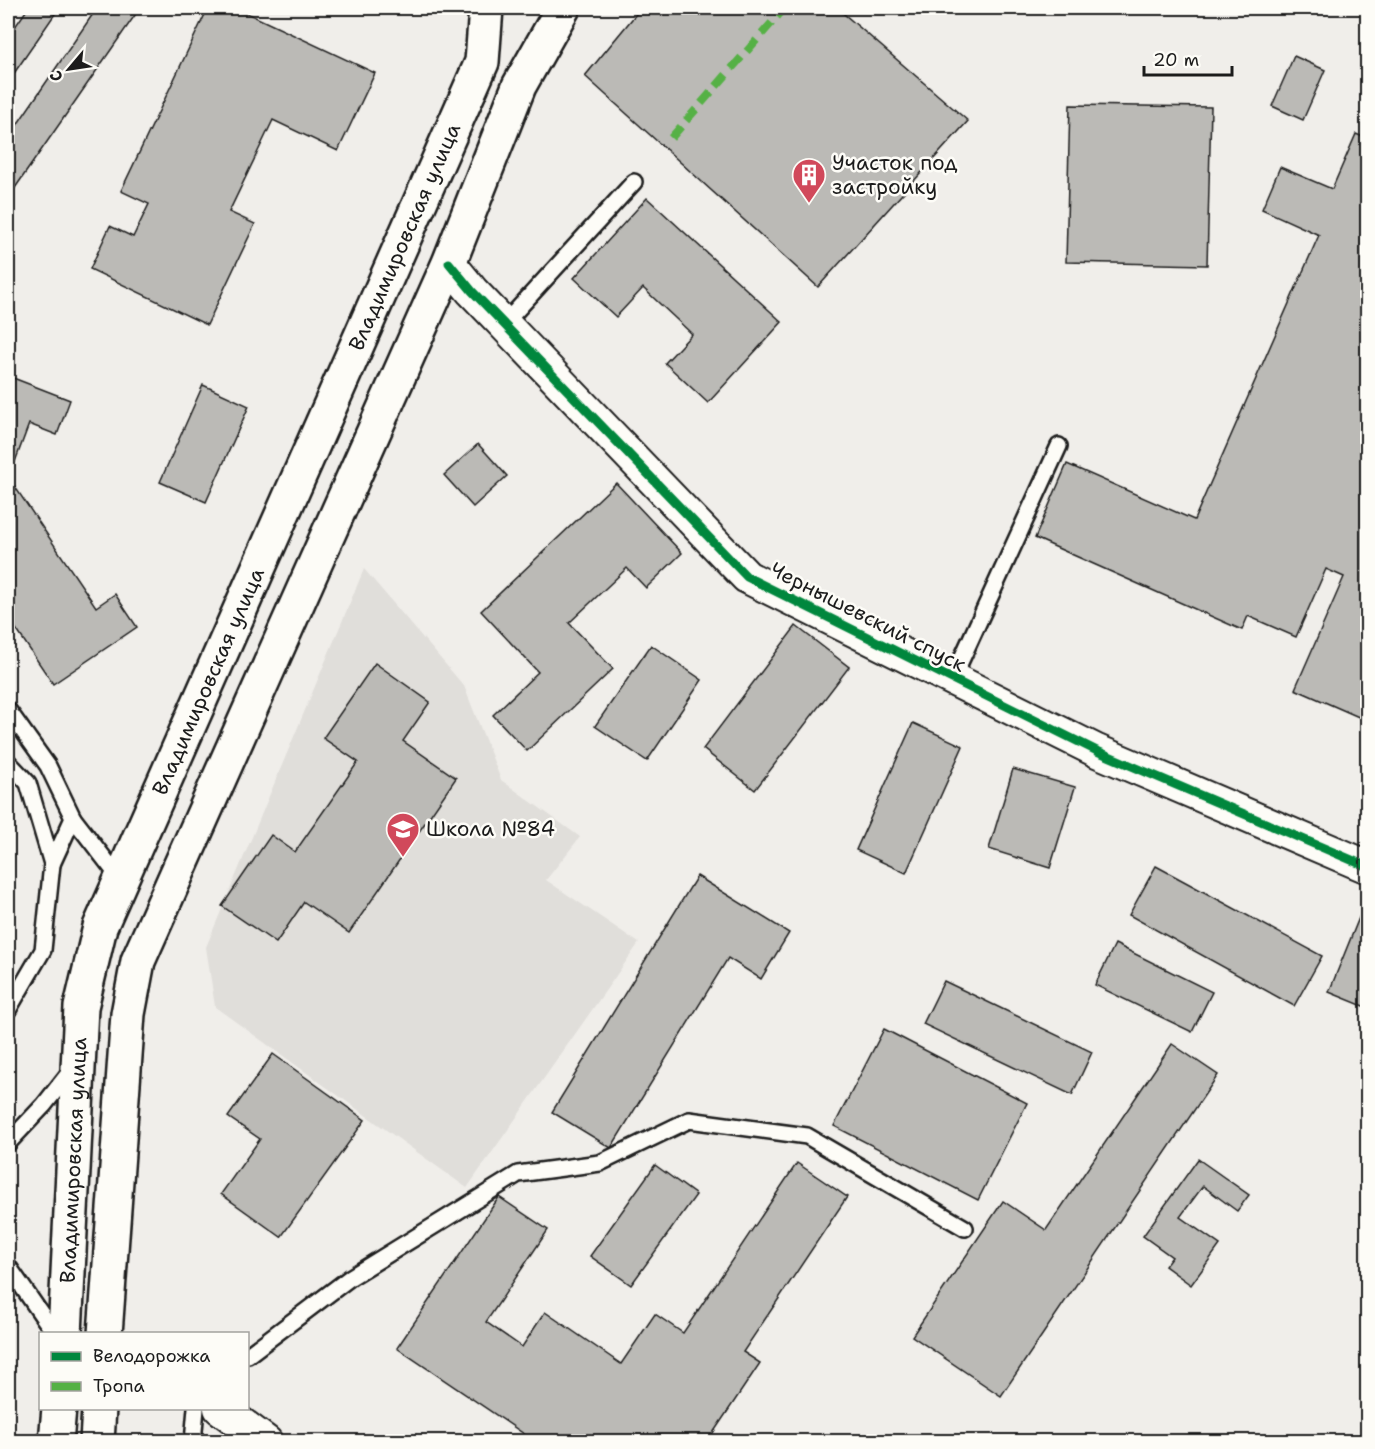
<svg xmlns="http://www.w3.org/2000/svg" width="1375" height="1449" font-family="'Shantell Sans',sans-serif">
	<style>
		.built { fill: #e0deda }
		.building { fill: #bbbab6; stroke: #1c1c1c; stroke-width: 1.5 }
		.lines { fill: none; stroke-linecap: round; stroke-linejoin: round }
		.service-casing { stroke: #1c1c1c; stroke-width: 20 }
		.minor-casing { stroke: #1c1c1c; stroke-width: 36 }
		.primary-casing { stroke: #1c1c1c; stroke-width: 38 }
		.service { stroke: #fdfcf7; stroke-width: 15 }
		.minor { stroke: #fdfcf7; stroke-width: 32 }
		.primary { stroke: #fdfcf7; stroke-width: 33 }
		.quiet { stroke: #55b145; stroke-width: 8; stroke-dasharray: 15 8; stroke-linecap: butt }
		.cycleway-casing { stroke: #fdfcf7; stroke-width: 13 }
		.cycleway { stroke: #00873e; stroke-width: 9 }
		.labels { text-anchor: middle; stroke-width: 5; stroke-linejoin: round; paint-order: stroke }
		.poi-label { font-size: 21px; fill: #1c1c1c; stroke: #fdfcf7; text-anchor: start }
		.street-label { font-size: 21px; fill: #1c1c1c; stroke: #fdfcf7 }
	</style>
	<rect width="100%" height="100%" fill="#f0eeea"/>
	<filter id="ink" filterUnits="userSpaceOnUse"><feTurbulence type="fractalNoise" baseFrequency=".0167" numOctaves="2"/><feDisplacementMap in="SourceGraphic" scale="12" xChannelSelector="R" yChannelSelector="G"/><feConvolveMatrix kernelMatrix="1 2 1 2 8 2 1 2 1" color-interpolation-filters="sRGB"/></filter>
	<g filter="url(#ink)">
		<path class="built" d="M 364,569 L 464,686 L 501,780 L 580,837 L 546,880 L 639,943 L 467,1188 L 215,1007 L 206,947 Z"/>
		<g class="building">
			<path d="M 28,8 L 59,8 L 8,82 L 8,37 Z"/>
			<path d="M 97,8 L 140,8 L 8,198 L 8,138 Z"/>
			<path d="M 208,8 L 236,8 L 375,73 L 338,151 L 273,120 L 229,212 L 255,224 L 207,325 L 90,269 L 110,226 L 133,237 L 149,204 L 121,191 Z"/>
			<path d="M 641,8 L 837,8 L 968,121 L 818,287 L 585,76 Z"/>
			<path d="M 1294,56 L 1325,70 L 1303,120 L 1272,106 Z"/>
			<path d="M 1070,105 L 1211,107 L 1207,265 L 1066,262 Z"/>
			<path d="M 1356,134 L 1368,139 L 1368,704 L 1361,718 L 1295,689 L 1344,577 L 1326,569 L 1296,637 L 1248,616 L 1242,630 L 1035,538 L 1067,464 L 1194,520 L 1319,235 L 1262,209 L 1280,167 L 1332,189 Z"/>
			<path d="M 647,198 L 782,322 L 708,403 L 665,363 L 692,334 L 643,288 L 616,317 L 574,278 Z"/>
			<path d="M 8,376 L 70,400 L 57,435 L 29,424 L 9,478 L 96,607 L 115,594 L 137,627 L 53,684 L 8,617 Z"/>
			<path d="M 203,385 L 249,406 L 206,502 L 160,482 Z"/>
			<path d="M 478,444 L 507,476 L 473,507 L 444,475 Z"/>
			<path d="M 616,483 L 682,553 L 646,588 L 627,568 L 569,623 L 613,669 L 527,751 L 493,715 L 538,672 L 481,611 Z"/>
			<path d="M 796,626 L 849,667 L 755,790 L 703,749 Z"/>
			<path d="M 651,645 L 702,680 L 647,761 L 595,726 Z"/>
			<path d="M 375,663 L 430,702 L 403,741 L 456,778 L 349,933 L 304,902 L 276,943 L 222,906 L 271,835 L 295,852 L 358,762 L 323,738 Z"/>
			<path d="M 913,723 L 963,746 L 906,873 L 856,850 Z"/>
			<path d="M 1013,769 L 1075,787 L 1050,868 L 989,849 Z"/>
			<path d="M 1156,866 L 1322,956 L 1294,1006 L 1129,915 Z"/>
			<path d="M 697,876 L 789,933 L 761,979 L 728,958 L 611,1148 L 552,1112 Z"/>
			<path d="M 1365,903 L 1368,905 L 1368,1008 L 1329,992 Z"/>
			<path d="M 1115,944 L 1212,992 L 1192,1032 L 1095,985 Z"/>
			<path d="M 944,981 L 1092,1052 L 1072,1095 L 923,1024 Z"/>
			<path d="M 884,1029 L 1027,1103 L 978,1200 L 834,1126 Z"/>
			<path d="M 1172,1044 L 1218,1075 L 1001,1396 L 912,1336 L 1003,1201 L 1046,1230 Z"/>
			<path d="M 273,1054 L 365,1120 L 281,1237 L 221,1194 L 260,1139 L 228,1117 Z"/>
			<path d="M 1198,1159 L 1249,1195 L 1237,1211 L 1203,1186 L 1180,1217 L 1220,1245 L 1191,1285 L 1165,1266 L 1172,1257 L 1143,1236 Z"/>
			<path d="M 797,1163 L 847,1197 L 743,1352 L 760,1363 L 707,1442 L 536,1442 L 397,1348 L 499,1197 L 548,1230 L 486,1322 L 522,1347 L 545,1312 L 621,1364 L 655,1314 L 683,1333 Z"/>
			<path d="M 655,1165 L 696,1195 L 631,1285 L 590,1256 Z"/>
		</g>
		<g class="lines">
			<g class="service-casing">
				<g id="service">
					<path d="M 504,324 L 634,182"/>
					<path d="M 952,680 L 1059,446"/>
					<path d="M 8,710 L 48,766 L 73,818 L 52,864"/>
					<path d="M 8,762 L 28,783 L 52,864 L 43,950 L 8,1010"/>
					<path d="M 73,818 L 121,880"/>
					<path d="M 8,1143 L 44,1105 L 73,1068"/>
					<path d="M 8,1266 L 55,1334"/>
					<path d="M 248,1355 L 351,1277 L 518,1174 L 600,1163 L 689,1120 L 807,1136 L 965,1228"/>
					<path d="M 193,1442 L 196,1408"/>
				</g>
			</g>
			<g class="minor-casing">
				<g id="minor">
					<path d="M 449,263 L 472,291 L 747,577 L 1097,751 L 1368,867"/>
					<path d="M 220,1408 L 266,1442"/>
				</g>
			</g>
			<g class="primary-casing">
				<g id="primary">
					<path id="s1" d="M 65,1334 L 81,1007 L 100,927 L 482,62 L 486,8"/>
					<path d="M 105,1334 L 128,1014 L 138,961 L 449,263 L 519,86 L 563,8"/>
					<path d="M 56,1442 L 59,1408"/>
					<path d="M 97,1442 L 99,1408"/>
				</g>
			</g>
			<use href="#service" class="service"/>
			<use href="#minor" class="minor"/>
			<use href="#primary" class="primary"/>
			<path class="quiet" d="M 671,138 L 782,11"/>
			<g class="cycleway-casing">
				<path id="cycleway" d="M 449,263 L 472,291 L 747,577 L 1097,751 L 1368,867"/>
			</g>
			<use href="#cycleway" class="cycleway"/>
		</g>
	</g>
	<defs>
		<g id="building-pin" transform="scale(1.725)"><path d="M0 17L-7.5 6A9.5 9.5 0 1 1 7.5 6Z" fill="#d1495b" stroke="#fdfcf7"/><path d="M-4-6H4V6H1V3H-1V6H-4ZM-2.5-4.3h1.7v1.8h-1.7ZM.8-4.3h1.7v1.8H.8ZM-2.5-1h1.7V.8h-1.7ZM.8-1h1.7V.8H.8Z" fill="#fff"/></g>
		<g id="school-pin" transform="scale(1.725)"><path d="M0 17L-7.5 6A9.5 9.5 0 1 1 7.5 6Z" fill="#d1495b" stroke="#fdfcf7"/><path d="M0-5L7-2L0 1L-7-2ZM-4 1L0 2.5L4 1V4Q0 6-4 4Z" fill="#fff"/></g>
	</defs>
	<g fill-rule="evenodd">
		<use href="#building-pin" x="809" y="175"/>
		<use href="#school-pin" x="403" y="829"/>
	</g>
	<g class="labels">
		<g class="poi-label">
			<text x="832" y="170">Участок под<tspan x="832" dy="24">застройку</tspan></text>
			<text x="426" y="836">Школа №84</text>
		</g>
		<g class="street-label">
			<text dy="7" stroke="none"><textPath href="#s1" startOffset="1164">Владимировская улица</textPath></text>
			<text transform="translate(868 617) rotate(27)" y="7">Чернышевский спуск</text>
			<text dy="7" stroke="none"><textPath href="#s1" startOffset="678">Владимировская улица</textPath></text>
			<text dy="7" stroke="none"><textPath href="#s1" startOffset="174">Владимировская улица</textPath></text>
		</g>
	</g>
	<rect width="1375" height="1449" fill="none" stroke="#fdfcf7" stroke-width="30"/>
	<rect x="15" y="15" width="1345" height="1419" fill="none" stroke="#1c1c1c" stroke-width="2" filter="url(#ink)"/>
	<rect x="39" y="1332" width="210" height="78" fill="#fdfcf7" stroke="#a3a29f" stroke-width="1.5"/>
	<rect x="51" y="1352" width="30" height="9" fill="#00873e" stroke="#a3a29f" stroke-width="1.5"/>
	<text x="93" y="1362" font-size="18" fill="#1c1c1c">Велодорожка</text>
	<rect x="51" y="1382" width="30" height="9" fill="#55b145" stroke="#a3a29f" stroke-width="1.5"/>
	<text x="93" y="1392" font-size="18" fill="#1c1c1c">Тропа</text>
	<g transform="translate(69 69) rotate(241)" stroke="#fdfcf7" stroke-width="4.5" paint-order="stroke">
	<path d="M0-4.5L10 22L0 15L-10 22Z" fill="#1c1c1c"/>
	<text y="-9" font-size="16" font-weight="bold" text-anchor="middle" fill="#1c1c1c">С</text>
	</g>
	<path d="M1144 66v9h88v-9" fill="none" stroke="#1c1c1c" stroke-width="3"/>
	<text x="1153" y="66" font-size="18" fill="#1c1c1c" stroke="#fdfcf7" stroke-width="4.5" paint-order="stroke">20 m</text>
</svg>
